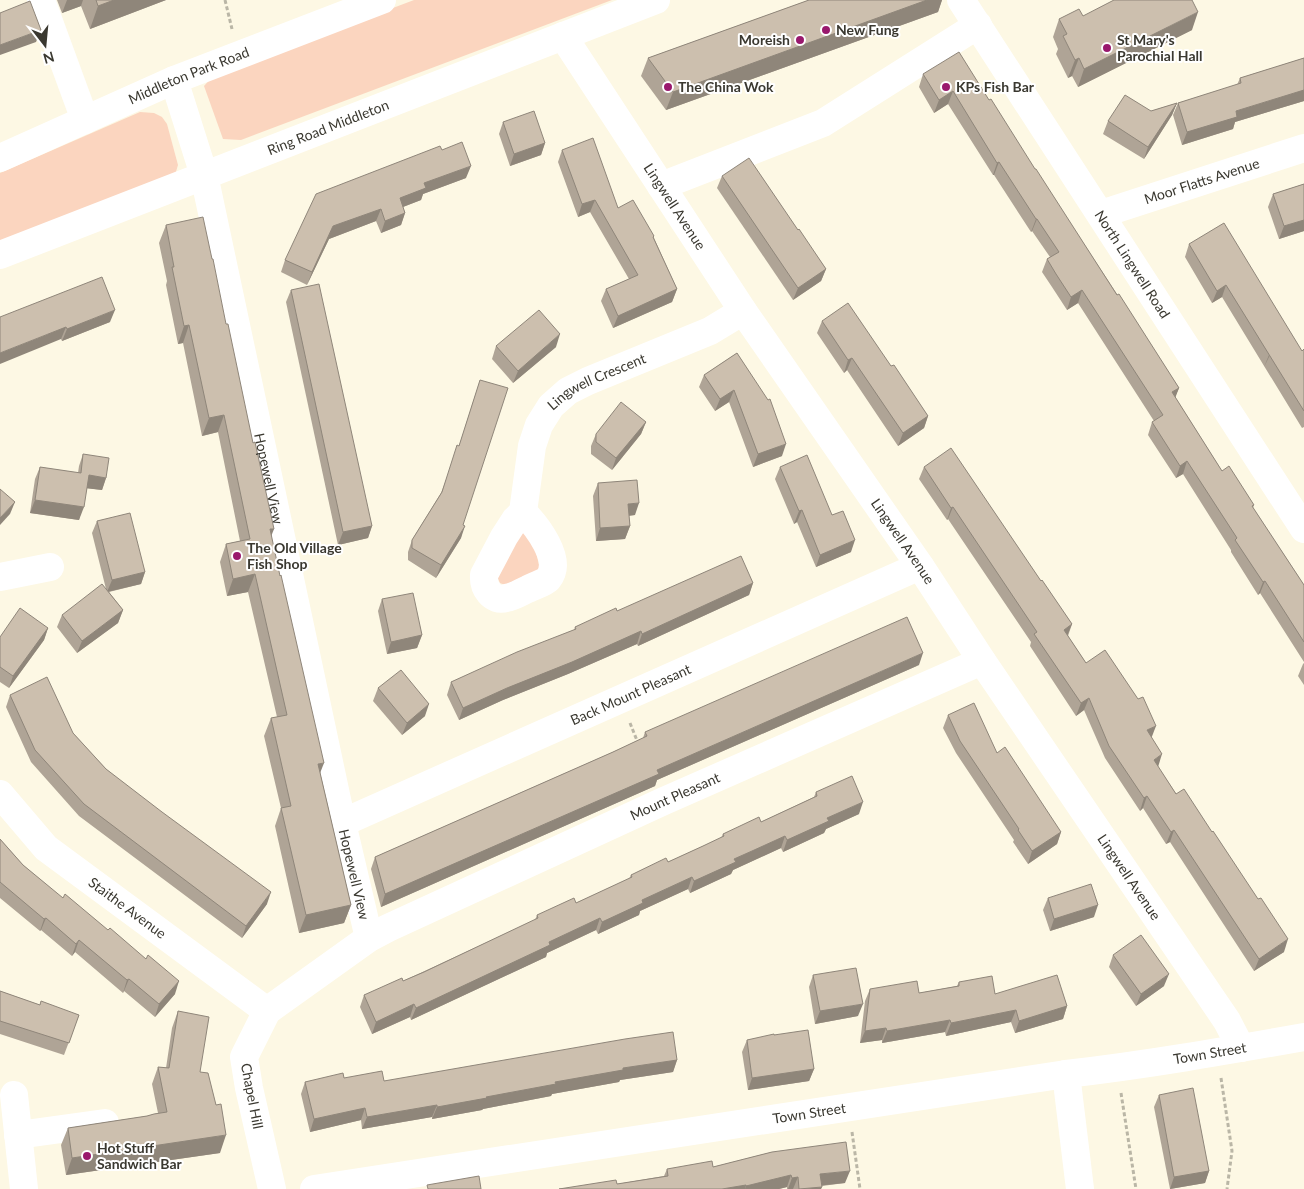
<svg xmlns="http://www.w3.org/2000/svg" width="1304" height="1189" font-family="Lato,sans-serif">
	<style>
		.green { fill: #fbd5bf }
		.lines { fill: none; stroke-linecap: round; stroke-linejoin: round }
		.path { stroke: #bab6a6; stroke-width: 3; stroke-dasharray: 4 2.5; stroke-linecap: butt }
		.minor { stroke: #fff; stroke-width: 28 }
		.wall { fill: #afa496 }
		.shaded-wall { fill: #8f867a }
		.building { fill: #ccbfae; stroke: #8f867a }
		.poi-dot { fill: #99186d; stroke: #fff; stroke-width: 2 }
		.labels { text-anchor: middle; stroke-width: 4; stroke-linejoin: round; paint-order: stroke }
		.poi-label { font-size: 14px; font-weight: bold; fill: #3a3830; stroke: #fff; text-anchor: start }
		.street-label { font-size: 14px; fill: #3a3830; stroke: #fff }
	</style>
	<rect width="100%" height="100%" fill="#fdf8e4"/>
	<g class="green">
		<path d="M 414,0 L 612,0 L 241,140 L 223,139 L 204,86 L 213,76 Z"/>
		<path d="M 140,112 L 154,113 L 162,117 L 167,124 L 178,165 L 175,175 L 0,245 L 0,173 Z"/>
		<path d="M 525,532 L 532,535 L 540,569 L 505,585 L 500,583 L 497,577 L 516,536 Z"/>
	</g>
	<g class="lines">
		<g class="path">
			<path d="M 225,0 L 232,29"/>
			<path d="M 630,723 L 638,743"/>
			<path d="M 1221,1078 L 1232,1151 L 1227,1189"/>
			<path d="M 1121,1093 L 1136,1189"/>
			<path d="M 852,1132 L 860,1189"/>
		</g>
		<g class="minor">
			<path d="M 41,0 L 85,120"/>
			<path id="s1" d="M 961,0 L 1304,529"/>
			<path id="s2" d="M 563,36 L 743,311 L 920,566 L 982,661 L 1227,1021 L 1241,1048"/>
			<path id="s3" d="M 174,80 L 204,175 L 342,823 L 369,938"/>
			<path id="s4" d="M 0,158 L 174,80 L 382,0"/>
			<path d="M 661,186 L 823,123 L 978,25"/>
			<path id="s5" d="M 1101,214 L 1304,148"/>
			<path id="s6" d="M 0,255 L 656,0"/>
			<path id="s7" d="M 523,512 C 536,525 564,560 548,579 C 544,583 534,586 528,589 C 521,592 514,597 506,598 C 492,602 483,588 484,575 L 504,537 L 515,520 L 523,512 L 532,446 L 539,425 L 551,406 L 568,391 L 588,381 L 710,331 L 743,311"/>
			<path d="M 0,577 L 50,567"/>
			<path id="s8" d="M 0,794 L 46,848 L 267,1011"/>
			<path id="s9" d="M 342,823 L 920,566"/>
			<path d="M 1066,1074 L 1080,1189"/>
			<path d="M 14,1095 L 24,1189"/>
			<path d="M 18,1135 L 105,1123"/>
			<path id="s10" d="M 272,1189 L 249,1088 L 244,1057 L 267,1011 L 369,938 L 388,928 L 664,801 L 982,661"/>
			<path id="s11" d="M 314,1189 L 1066,1074 C 1146,1065 1225,1051 1304,1037"/>
		</g>
	</g>
	<g class="wall">
		<path d="M 57,0 L 166,0 L 90,29 L 81,6 L 62,13 Z"/>
		<path d="M 809,0 L 942,0 L 938,12 L 666,110 L 641,76 L 648,58 Z"/>
		<path d="M 1083,16 L 1192,30 L 1078,87 L 1072,76 L 1068,78 L 1056,54 L 1058,49 L 1053,37 L 1059,19 Z"/>
		<path d="M 1304,58 L 1304,101 L 1235,122 L 1233,129 L 1182,145 L 1173,115 L 1178,103 L 1237,85 L 1240,78 Z"/>
		<path d="M 923,74 L 989,100 L 1179,388 L 1175,397 L 1222,471 L 1254,505 L 1253,508 L 1304,585 L 1304,662 L 1260,593 L 1258,595 L 1231,552 L 1231,550 L 1183,474 L 1176,478 L 1148,435 L 1152,422 L 1154,421 L 1078,303 L 1067,310 L 1052,287 L 1042,272 L 1047,259 L 1050,257 L 1032,231 L 1031,232 L 994,175 L 993,175 L 948,104 L 934,113 L 919,87 Z"/>
		<path d="M 1177,103 L 1172,115 L 1144,159 L 1103,134 L 1108,121 L 1151,111 Z"/>
		<path d="M 503,122 L 545,143 L 541,155 L 510,166 L 499,134 Z"/>
		<path d="M 442,150 L 466,178 L 423,194 L 421,200 L 403,207 L 405,213 L 401,225 L 381,233 L 376,221 L 329,239 L 307,285 L 281,272 L 285,260 Z"/>
		<path d="M 562,150 L 618,208 L 654,236 L 654,238 L 677,289 L 672,302 L 613,328 L 601,301 L 606,289 L 629,279 L 590,212 L 578,217 L 558,162 Z"/>
		<path d="M 722,176 L 798,230 L 826,269 L 821,281 L 793,300 L 717,188 Z"/>
		<path d="M 1304,184 L 1304,231 L 1279,239 L 1268,207 L 1273,194 Z"/>
		<path d="M 166,225 L 226,324 L 320,772 L 351,905 L 344,923 L 299,933 L 275,826 L 281,808 L 264,736 L 271,718 L 277,717 L 248,592 L 227,596 L 220,562 L 226,544 L 240,541 L 218,432 L 202,436 L 183,343 L 178,344 L 166,285 L 167,281 L 159,243 Z"/>
		<path d="M 1189,244 L 1302,351 L 1304,349 L 1304,427 L 1302,428 L 1222,297 L 1212,303 L 1185,257 Z"/>
		<path d="M 291,290 L 372,526 L 368,538 L 338,545 L 286,302 Z"/>
		<path d="M 0,317 L 110,322 L 62,341 L 61,339 Z"/>
		<path d="M 822,321 L 891,366 L 928,416 L 924,428 L 898,446 L 847,370 L 844,373 L 817,333 Z"/>
		<path d="M 496,346 L 556,347 L 513,383 L 492,359 Z"/>
		<path d="M 737,353 L 782,456 L 753,467 L 729,402 L 715,411 L 699,387 L 704,375 Z"/>
		<path d="M 480,380 L 463,525 L 461,538 L 436,578 L 408,560 L 408,552 L 412,540 L 441,493 L 459,446 Z"/>
		<path d="M 646,422 L 641,434 L 612,470 L 591,454 L 591,446 L 596,434 Z"/>
		<path d="M 83,454 L 106,478 L 102,490 L 87,488 L 79,520 L 30,513 L 35,479 L 40,467 L 78,473 L 79,466 Z"/>
		<path d="M 780,467 L 832,515 L 851,552 L 816,567 L 797,522 L 794,524 L 775,479 Z"/>
		<path d="M 924,467 L 1041,581 L 1072,624 L 1068,636 L 1086,663 L 1152,738 L 1158,767 L 1284,952 L 1254,971 L 1170,842 L 1166,844 L 1143,808 L 1140,811 L 1105,758 L 1084,710 L 1076,716 L 1030,646 L 1031,642 L 948,519 L 947,520 L 919,479 Z"/>
		<path d="M 598,483 L 635,515 L 629,516 L 630,526 L 625,539 L 596,541 L 593,496 Z"/>
		<path d="M 97,521 L 145,572 L 141,584 L 109,592 L 123,610 L 118,623 L 77,653 L 57,627 L 62,615 L 106,589 L 92,533 Z"/>
		<path d="M 753,583 L 749,595 L 638,646 L 637,644 L 568,674 L 503,700 L 459,720 L 447,695 L 451,682 L 574,630 L 575,627 L 617,611 Z"/>
		<path d="M 382,599 L 422,635 L 417,648 L 387,654 L 378,611 Z"/>
		<path d="M 48,628 L 44,640 L 9,688 L 0,682 L 0,637 Z"/>
		<path d="M 1304,663 L 1304,685 L 1298,676 L 1303,664 Z"/>
		<path d="M 919,665 L 657,780 L 655,786 L 381,907 L 371,869 L 375,857 L 613,752 L 643,738 L 645,732 Z"/>
		<path d="M 378,688 L 425,716 L 402,735 L 373,701 Z"/>
		<path d="M 10,695 L 73,733 L 106,769 L 267,904 L 242,938 L 79,816 L 31,762 L 6,707 Z"/>
		<path d="M 948,715 L 997,753 L 1061,832 L 1057,844 L 1028,864 L 1013,842 L 1014,840 L 956,753 L 943,728 Z"/>
		<path d="M 816,792 L 859,814 L 826,829 L 824,833 L 783,852 L 781,848 L 733,870 L 731,874 L 690,893 L 688,889 L 640,911 L 639,915 L 598,934 L 596,930 L 547,953 L 546,957 L 411,1020 L 410,1017 L 372,1034 L 360,1007 L 364,995 L 403,981 L 535,920 L 537,915 L 576,903 L 629,879 L 631,875 L 668,862 L 721,838 L 723,834 L 761,822 L 814,797 Z"/>
		<path d="M 0,839 L 23,865 L 175,994 L 155,1017 L 124,991 L 123,993 L 75,952 L 72,956 L 41,930 L 40,931 L 0,898 Z"/>
		<path d="M 1048,898 L 1094,917 L 1050,931 L 1043,910 Z"/>
		<path d="M 1113,955 L 1164,986 L 1136,1006 L 1109,967 Z"/>
		<path d="M 813,975 L 858,1016 L 815,1024 L 809,987 Z"/>
		<path d="M 959,982 L 995,994 L 1067,1006 L 1063,1019 L 1015,1033 L 1011,1022 L 946,1036 L 945,1032 L 882,1043 L 882,1040 L 860,1043 L 865,1001 L 870,989 L 919,993 L 957,986 Z"/>
		<path d="M 0,991 L 40,1005 L 79,1015 L 64,1055 L 0,1034 Z"/>
		<path d="M 178,1011 L 200,1072 L 220,1153 L 66,1175 L 61,1145 L 68,1128 L 147,1116 L 158,1113 L 152,1084 L 158,1067 L 166,1068 L 172,1028 Z"/>
		<path d="M 774,1035 L 814,1069 L 809,1081 L 748,1090 L 742,1052 L 747,1040 Z"/>
		<path d="M 677,1060 L 673,1072 L 620,1080 L 619,1082 L 552,1094 L 551,1096 L 483,1109 L 482,1110 L 432,1119 L 432,1117 L 362,1129 L 361,1120 L 310,1132 L 301,1094 L 305,1082 L 344,1078 L 384,1081 Z"/>
		<path d="M 1159,1095 L 1209,1171 L 1205,1183 L 1170,1189 L 1154,1107 Z"/>
		<path d="M 772,1152 L 845,1183 L 822,1186 L 821,1189 L 787,1189 L 787,1187 L 779,1189 L 559,1189 L 617,1184 L 664,1176 L 667,1169 L 713,1167 Z"/>
	</g>
	<g class="shaded-wall">
		<path d="M 67,0 L 83,0 L 81,6 L 62,13 Z"/>
		<path d="M 114,0 L 166,0 L 90,29 L 98,6 Z"/>
		<path d="M 927,0 L 942,0 L 938,12 L 666,110 L 673,92 Z"/>
		<path d="M 1198,12 L 1192,30 L 1078,87 L 1084,69 Z"/>
		<path d="M 41,30 L 36,42 L 0,55 L 0,45 Z"/>
		<path d="M 1079,58 L 1072,76 L 1068,78 L 1075,60 Z"/>
		<path d="M 1304,90 L 1304,101 L 1235,122 L 1233,129 L 1182,145 L 1187,132 L 1236,111 Z"/>
		<path d="M 953,91 L 948,104 L 934,113 L 939,100 Z"/>
		<path d="M 1177,103 L 1172,115 L 1144,159 L 1148,147 Z"/>
		<path d="M 545,143 L 541,155 L 510,166 L 514,154 Z"/>
		<path d="M 999,162 L 994,175 L 993,175 L 997,163 Z"/>
		<path d="M 471,166 L 466,178 L 423,194 L 421,200 L 395,210 L 400,198 L 424,183 Z"/>
		<path d="M 595,200 L 590,212 L 578,217 L 582,204 Z"/>
		<path d="M 381,209 L 376,221 L 329,239 L 307,285 L 312,272 L 333,226 Z"/>
		<path d="M 405,213 L 401,225 L 381,233 L 385,221 Z"/>
		<path d="M 1036,219 L 1037,219 L 1032,231 L 1031,232 Z"/>
		<path d="M 1304,220 L 1304,231 L 1279,239 L 1284,226 Z"/>
		<path d="M 826,269 L 821,281 L 793,300 L 798,288 Z"/>
		<path d="M 1226,285 L 1222,297 L 1212,303 L 1217,291 Z"/>
		<path d="M 677,289 L 672,302 L 613,328 L 618,316 Z"/>
		<path d="M 1082,290 L 1078,303 L 1067,310 L 1071,297 Z"/>
		<path d="M 115,310 L 110,322 L 62,341 L 67,329 Z"/>
		<path d="M 189,325 L 183,343 L 178,344 L 184,326 Z"/>
		<path d="M 66,327 L 61,339 L 0,364 L 0,353 Z"/>
		<path d="M 560,334 L 556,347 L 513,383 L 518,371 Z"/>
		<path d="M 1269,355 L 1270,355 L 1264,367 Z"/>
		<path d="M 852,358 L 847,370 L 844,373 L 848,360 Z"/>
		<path d="M 1179,388 L 1174,401 L 1172,392 Z"/>
		<path d="M 734,390 L 729,402 L 715,411 L 720,399 Z"/>
		<path d="M 224,415 L 218,432 L 202,436 L 209,418 Z"/>
		<path d="M 928,416 L 924,428 L 898,446 L 903,433 Z"/>
		<path d="M 646,422 L 641,434 L 612,470 L 616,458 Z"/>
		<path d="M 786,444 L 782,456 L 753,467 L 758,454 Z"/>
		<path d="M 1187,461 L 1183,474 L 1176,478 L 1180,466 Z"/>
		<path d="M 89,475 L 106,478 L 102,490 L 84,488 Z"/>
		<path d="M 35,500 L 84,507 L 79,520 L 30,513 Z"/>
		<path d="M 15,502 L 10,514 L 0,525 L 0,518 Z"/>
		<path d="M 639,503 L 635,515 L 623,516 L 628,504 Z"/>
		<path d="M 953,507 L 948,519 L 947,520 L 951,508 Z"/>
		<path d="M 802,510 L 797,522 L 794,524 L 799,511 Z"/>
		<path d="M 372,526 L 368,538 L 338,545 L 343,532 Z"/>
		<path d="M 465,526 L 461,538 L 436,578 L 441,565 Z"/>
		<path d="M 630,526 L 625,539 L 596,541 L 600,528 Z"/>
		<path d="M 270,529 L 274,529 L 267,547 Z"/>
		<path d="M 855,540 L 851,552 L 816,567 L 820,555 Z"/>
		<path d="M 145,572 L 141,584 L 107,592 L 112,580 Z"/>
		<path d="M 255,574 L 248,592 L 227,596 L 233,579 Z"/>
		<path d="M 1265,581 L 1260,593 L 1258,595 L 1263,582 Z"/>
		<path d="M 753,583 L 749,595 L 638,646 L 642,634 Z"/>
		<path d="M 123,610 L 118,623 L 77,653 L 82,641 Z"/>
		<path d="M 1072,624 L 1067,636 L 1064,630 Z"/>
		<path d="M 48,628 L 44,640 L 9,688 L 13,676 Z"/>
		<path d="M 641,631 L 637,644 L 568,674 L 503,700 L 459,720 L 463,708 L 507,688 Z"/>
		<path d="M 422,635 L 417,648 L 387,654 L 391,642 Z"/>
		<path d="M 923,653 L 919,665 L 657,780 L 655,786 L 381,907 L 385,894 L 657,770 Z"/>
		<path d="M 1089,698 L 1084,710 L 1076,716 L 1081,703 Z"/>
		<path d="M 429,704 L 425,716 L 402,735 L 407,723 Z"/>
		<path d="M 1156,726 L 1151,739 L 1147,730 Z"/>
		<path d="M 1162,754 L 1158,767 L 1154,760 Z"/>
		<path d="M 324,763 L 317,781 L 318,764 Z"/>
		<path d="M 1147,796 L 1143,808 L 1140,811 L 1144,798 Z"/>
		<path d="M 863,802 L 859,814 L 826,829 L 824,833 L 783,852 L 787,840 L 827,818 Z"/>
		<path d="M 1174,830 L 1170,842 L 1166,844 L 1171,832 Z"/>
		<path d="M 1061,832 L 1057,844 L 1028,864 L 1032,851 Z"/>
		<path d="M 785,836 L 781,848 L 733,870 L 731,874 L 690,893 L 694,881 L 734,859 Z"/>
		<path d="M 692,877 L 688,889 L 640,911 L 639,915 L 598,934 L 602,922 L 642,900 Z"/>
		<path d="M 271,892 L 267,904 L 242,938 L 246,926 Z"/>
		<path d="M 351,905 L 344,923 L 299,933 L 306,915 Z"/>
		<path d="M 1098,905 L 1094,917 L 1050,931 L 1054,919 Z"/>
		<path d="M 46,918 L 41,930 L 40,931 L 44,919 Z"/>
		<path d="M 600,918 L 596,930 L 547,953 L 546,957 L 411,1020 L 416,1008 L 549,942 Z"/>
		<path d="M 1288,939 L 1284,952 L 1254,971 L 1259,959 Z"/>
		<path d="M 79,940 L 75,952 L 72,956 L 76,944 Z"/>
		<path d="M 1169,974 L 1164,986 L 1136,1006 L 1141,994 Z"/>
		<path d="M 129,979 L 124,991 L 123,993 L 127,980 Z"/>
		<path d="M 179,981 L 175,994 L 155,1017 L 159,1004 Z"/>
		<path d="M 414,1004 L 410,1017 L 372,1034 L 376,1022 Z"/>
		<path d="M 863,1004 L 858,1016 L 815,1024 L 820,1011 Z"/>
		<path d="M 1067,1006 L 1063,1019 L 1015,1033 L 1019,1021 Z"/>
		<path d="M 1016,1010 L 1011,1022 L 946,1036 L 951,1023 Z"/>
		<path d="M 950,1020 L 945,1032 L 882,1043 L 887,1031 Z"/>
		<path d="M 886,1028 L 882,1040 L 860,1043 L 865,1031 Z"/>
		<path d="M 677,1060 L 673,1072 L 620,1080 L 619,1082 L 552,1094 L 551,1096 L 483,1109 L 482,1110 L 432,1119 L 437,1107 L 623,1068 Z"/>
		<path d="M 814,1069 L 809,1081 L 748,1090 L 752,1078 Z"/>
		<path d="M 437,1105 L 432,1117 L 362,1129 L 367,1117 Z"/>
		<path d="M 365,1108 L 361,1120 L 310,1132 L 314,1119 Z"/>
		<path d="M 226,1135 L 220,1153 L 66,1175 L 72,1158 Z"/>
		<path d="M 850,1171 L 845,1183 L 816,1186 L 820,1174 Z"/>
		<path d="M 1209,1171 L 1205,1183 L 1170,1189 L 1174,1177 Z"/>
		<path d="M 791,1175 L 787,1187 L 779,1189 L 745,1189 L 746,1186 Z"/>
		<path d="M 798,1177 L 793,1189 L 788,1189 L 792,1178 Z"/>
		<path d="M 746,1185 L 745,1189 L 722,1189 Z"/>
		<path d="M 822,1187 L 821,1189 L 803,1189 Z"/>
	</g>
	<g class="building">
		<path d="M 96,0 L 114,0 L 98,6 Z"/>
		<path d="M 809,0 L 927,0 L 673,92 L 648,58 Z"/>
		<path d="M 1114,0 L 1192,0 L 1198,12 L 1084,69 L 1079,58 L 1075,60 L 1063,36 L 1067,34 L 1059,19 L 1079,9 L 1083,16 Z"/>
		<path d="M 30,1 L 41,30 L 0,45 L 0,13 Z"/>
		<path d="M 959,52 L 989,100 L 991,99 L 1035,169 L 1036,169 L 1117,295 L 1119,294 L 1179,388 L 1172,392 L 1222,471 L 1229,466 L 1254,505 L 1252,506 L 1304,585 L 1304,642 L 1265,581 L 1263,582 L 1235,540 L 1237,538 L 1187,461 L 1180,466 L 1152,422 L 1163,415 L 1082,290 L 1071,297 L 1056,274 L 1047,259 L 1059,252 L 1037,219 L 1036,219 L 999,162 L 997,163 L 953,91 L 939,100 L 923,74 Z"/>
		<path d="M 1304,58 L 1304,90 L 1236,111 L 1237,117 L 1187,132 L 1178,103 L 1241,83 L 1240,78 Z"/>
		<path d="M 1125,95 L 1151,111 L 1177,103 L 1148,147 L 1108,121 Z"/>
		<path d="M 534,111 L 545,143 L 514,154 L 503,122 Z"/>
		<path d="M 593,138 L 618,208 L 633,200 L 654,236 L 653,237 L 677,289 L 618,316 L 606,289 L 638,275 L 595,200 L 582,204 L 562,150 Z"/>
		<path d="M 462,142 L 471,166 L 424,183 L 426,188 L 400,198 L 405,213 L 385,221 L 381,209 L 333,226 L 312,272 L 285,260 L 316,194 L 440,146 L 442,150 Z"/>
		<path d="M 749,158 L 798,230 L 799,229 L 826,269 L 798,288 L 722,176 Z"/>
		<path d="M 1304,184 L 1304,220 L 1284,226 L 1273,194 Z"/>
		<path d="M 203,217 L 212,259 L 213,259 L 226,324 L 228,324 L 253,443 L 255,442 L 274,529 L 270,529 L 280,576 L 281,575 L 324,763 L 318,764 L 351,905 L 306,915 L 281,808 L 291,806 L 271,718 L 287,715 L 255,574 L 233,579 L 226,544 L 250,539 L 224,415 L 209,418 L 189,325 L 184,326 L 172,267 L 174,267 L 166,225 Z"/>
		<path d="M 1224,223 L 1302,351 L 1304,349 L 1304,411 L 1226,285 L 1217,291 L 1189,244 Z"/>
		<path d="M 102,277 L 115,310 L 67,329 L 66,327 L 0,353 L 0,317 Z"/>
		<path d="M 319,284 L 372,526 L 343,532 L 291,290 Z"/>
		<path d="M 848,303 L 891,366 L 894,365 L 928,416 L 903,433 L 852,358 L 848,360 L 822,321 Z"/>
		<path d="M 539,310 L 560,334 L 518,371 L 496,346 Z"/>
		<path d="M 737,353 L 768,400 L 770,399 L 786,444 L 758,454 L 734,390 L 720,399 L 704,375 Z"/>
		<path d="M 480,380 L 508,388 L 463,525 L 465,526 L 441,565 L 412,548 L 412,540 L 442,492 L 457,445 L 459,446 Z"/>
		<path d="M 621,402 L 646,422 L 616,458 L 596,442 L 596,434 Z"/>
		<path d="M 951,448 L 1041,581 L 1042,580 L 1072,624 L 1064,630 L 1086,663 L 1105,650 L 1138,699 L 1143,697 L 1156,726 L 1147,730 L 1162,754 L 1154,760 L 1176,794 L 1184,789 L 1212,832 L 1213,831 L 1258,899 L 1261,898 L 1288,939 L 1259,959 L 1174,830 L 1171,832 L 1147,796 L 1144,798 L 1109,746 L 1089,698 L 1081,703 L 1034,634 L 1037,632 L 953,507 L 951,508 L 924,467 Z"/>
		<path d="M 83,454 L 109,458 L 106,478 L 89,475 L 84,507 L 35,500 L 40,467 L 81,473 Z"/>
		<path d="M 807,455 L 832,515 L 843,511 L 855,540 L 820,555 L 802,510 L 799,511 L 780,467 Z"/>
		<path d="M 637,480 L 639,503 L 628,504 L 630,526 L 600,528 L 598,483 Z"/>
		<path d="M 0,489 L 15,502 L 0,518 Z"/>
		<path d="M 130,513 L 145,572 L 112,580 L 97,521 Z"/>
		<path d="M 741,556 L 753,583 L 642,634 L 641,631 L 572,662 L 507,688 L 463,708 L 451,682 L 517,652 L 576,629 L 575,627 L 616,608 L 617,611 Z"/>
		<path d="M 102,584 L 123,610 L 82,641 L 62,615 Z"/>
		<path d="M 413,593 L 422,635 L 391,642 L 382,599 Z"/>
		<path d="M 20,608 L 48,628 L 13,676 L 0,667 L 0,637 Z"/>
		<path d="M 907,617 L 923,653 L 657,770 L 659,774 L 385,894 L 375,857 L 613,752 L 647,736 L 645,732 Z"/>
		<path d="M 401,670 L 429,704 L 407,723 L 378,688 Z"/>
		<path d="M 47,677 L 73,733 L 106,769 L 162,812 L 271,892 L 246,926 L 84,804 L 35,750 L 10,695 Z"/>
		<path d="M 974,703 L 997,753 L 1005,747 L 1061,832 L 1032,851 L 1018,830 L 1019,829 L 960,741 L 948,715 Z"/>
		<path d="M 852,776 L 863,802 L 827,818 L 829,821 L 787,840 L 785,836 L 752,851 L 734,859 L 736,862 L 694,881 L 692,877 L 642,900 L 643,903 L 602,922 L 600,918 L 549,942 L 550,945 L 416,1008 L 414,1004 L 376,1022 L 364,995 L 402,978 L 403,981 L 424,972 L 538,918 L 537,915 L 574,898 L 576,903 L 632,877 L 631,875 L 666,858 L 668,862 L 703,846 L 724,836 L 723,834 L 759,817 L 761,822 L 817,796 L 816,792 Z"/>
		<path d="M 0,839 L 23,865 L 63,898 L 65,894 L 108,930 L 110,928 L 146,959 L 148,955 L 179,981 L 159,1004 L 129,979 L 127,980 L 79,940 L 76,944 L 46,918 L 44,919 L 0,882 Z"/>
		<path d="M 1091,884 L 1098,905 L 1054,919 L 1048,898 Z"/>
		<path d="M 1141,935 L 1169,974 L 1141,994 L 1113,955 Z"/>
		<path d="M 856,968 L 863,1004 L 820,1011 L 813,975 Z"/>
		<path d="M 1057,975 L 1067,1006 L 1019,1021 L 1016,1010 L 951,1023 L 950,1020 L 887,1031 L 886,1028 L 865,1031 L 870,989 L 917,981 L 919,993 L 959,986 L 959,982 L 992,976 L 995,994 Z"/>
		<path d="M 0,991 L 40,1005 L 41,1001 L 79,1015 L 69,1043 L 0,1021 Z"/>
		<path d="M 178,1011 L 209,1017 L 200,1072 L 208,1073 L 216,1105 L 221,1104 L 226,1135 L 72,1158 L 68,1128 L 147,1116 L 154,1114 L 167,1112 L 158,1067 L 169,1068 Z"/>
		<path d="M 808,1030 L 814,1069 L 752,1078 L 747,1040 L 774,1034 L 774,1035 Z"/>
		<path d="M 673,1032 L 677,1060 L 623,1068 L 623,1070 L 555,1082 L 556,1084 L 486,1097 L 487,1098 L 437,1107 L 437,1105 L 367,1117 L 365,1108 L 314,1119 L 305,1082 L 343,1073 L 344,1078 L 382,1071 L 384,1081 L 625,1039 Z"/>
		<path d="M 1193,1088 L 1209,1171 L 1174,1177 L 1159,1095 Z"/>
		<path d="M 846,1142 L 850,1171 L 820,1174 L 822,1187 L 799,1189 L 798,1177 L 792,1178 L 791,1175 L 746,1186 L 746,1185 L 722,1189 L 559,1189 L 616,1180 L 617,1184 L 668,1176 L 667,1169 L 712,1161 L 713,1167 L 772,1152 Z"/>
		<path d="M 479,1176 L 481,1189 L 428,1189 L 427,1185 Z"/>
	</g>
	<g class="poi-dot">
		<circle cx="826" cy="30" r="5"/>
		<circle cx="800" cy="40" r="5"/>
		<circle cx="1107" cy="48" r="5"/>
		<circle cx="668" cy="87" r="5"/>
		<circle cx="946" cy="87" r="5"/>
		<circle cx="237" cy="556" r="5"/>
		<circle cx="87" cy="1156" r="5"/>
	</g>
	<g class="labels">
		<g class="poi-label">
			<text x="836" y="35">New Fung</text>
			<text x="790" y="45" text-anchor="end">Moreish</text>
			<text x="1117" y="45">St Mary's<tspan x="1117" dy="16">Parochial Hall</tspan></text>
			<text x="678" y="92">The China Wok</text>
			<text x="956" y="92">KPs Fish Bar</text>
			<text x="247" y="553">The Old Village<tspan x="247" dy="16">Fish Shop</tspan></text>
			<text x="97" y="1153">Hot Stuff<tspan x="97" dy="16">Sandwich Bar</tspan></text>
		</g>
		<g class="street-label">
			<text dy="5" stroke="none"><textPath href="#s4" startOffset="206">Middleton Park Road</textPath></text>
			<text dy="5" stroke="none"><textPath href="#s6" startOffset="352">Ring Road Middleton</textPath></text>
			<text dy="5" stroke="none"><textPath href="#s5" startOffset="106">Moor Flatts Avenue</textPath></text>
			<text dy="5" stroke="none"><textPath href="#s2" startOffset="204">Lingwell Avenue</textPath></text>
			<text dy="5" stroke="none"><textPath href="#s1" startOffset="315">North Lingwell Road</textPath></text>
			<text dy="5" stroke="none"><textPath href="#s7" startOffset="399">Lingwell Crescent</textPath></text>
			<text dy="5" stroke="none"><textPath href="#s3" startOffset="410">Hopewell View</textPath></text>
			<text dy="5" stroke="none"><textPath href="#s2" startOffset="609">Lingwell Avenue</textPath></text>
			<text dy="5" stroke="none"><textPath href="#s9" startOffset="316">Back Mount Pleasant</textPath></text>
			<text dy="5" stroke="none"><textPath href="#s10" startOffset="649">Mount Pleasant</textPath></text>
			<text dy="5" stroke="none"><textPath href="#s3" startOffset="815">Hopewell View</textPath></text>
			<text dy="5" stroke="none"><textPath href="#s2" startOffset="1014">Lingwell Avenue</textPath></text>
			<text dy="5" stroke="none"><textPath href="#s8" startOffset="172">Staithe Avenue</textPath></text>
			<text dy="5" stroke="none"><textPath href="#s11" startOffset="906">Town Street</textPath></text>
			<text transform="translate(252 1096) rotate(79)" y="5">Chapel Hill</text>
			<text dy="5" stroke="none"><textPath href="#s11" startOffset="501">Town Street</textPath></text>
		</g>
	</g>
	<g transform="translate(45 45) rotate(164)" stroke="#ffffff" stroke-width="4" paint-order="stroke">
	<path d="M0-4L9 19L0 12L-9 19Z" fill="#3a3830"/>
	<text y="-8" font-size="14" font-weight="bold" text-anchor="middle" fill="#3a3830">N</text>
	</g>
</svg>
